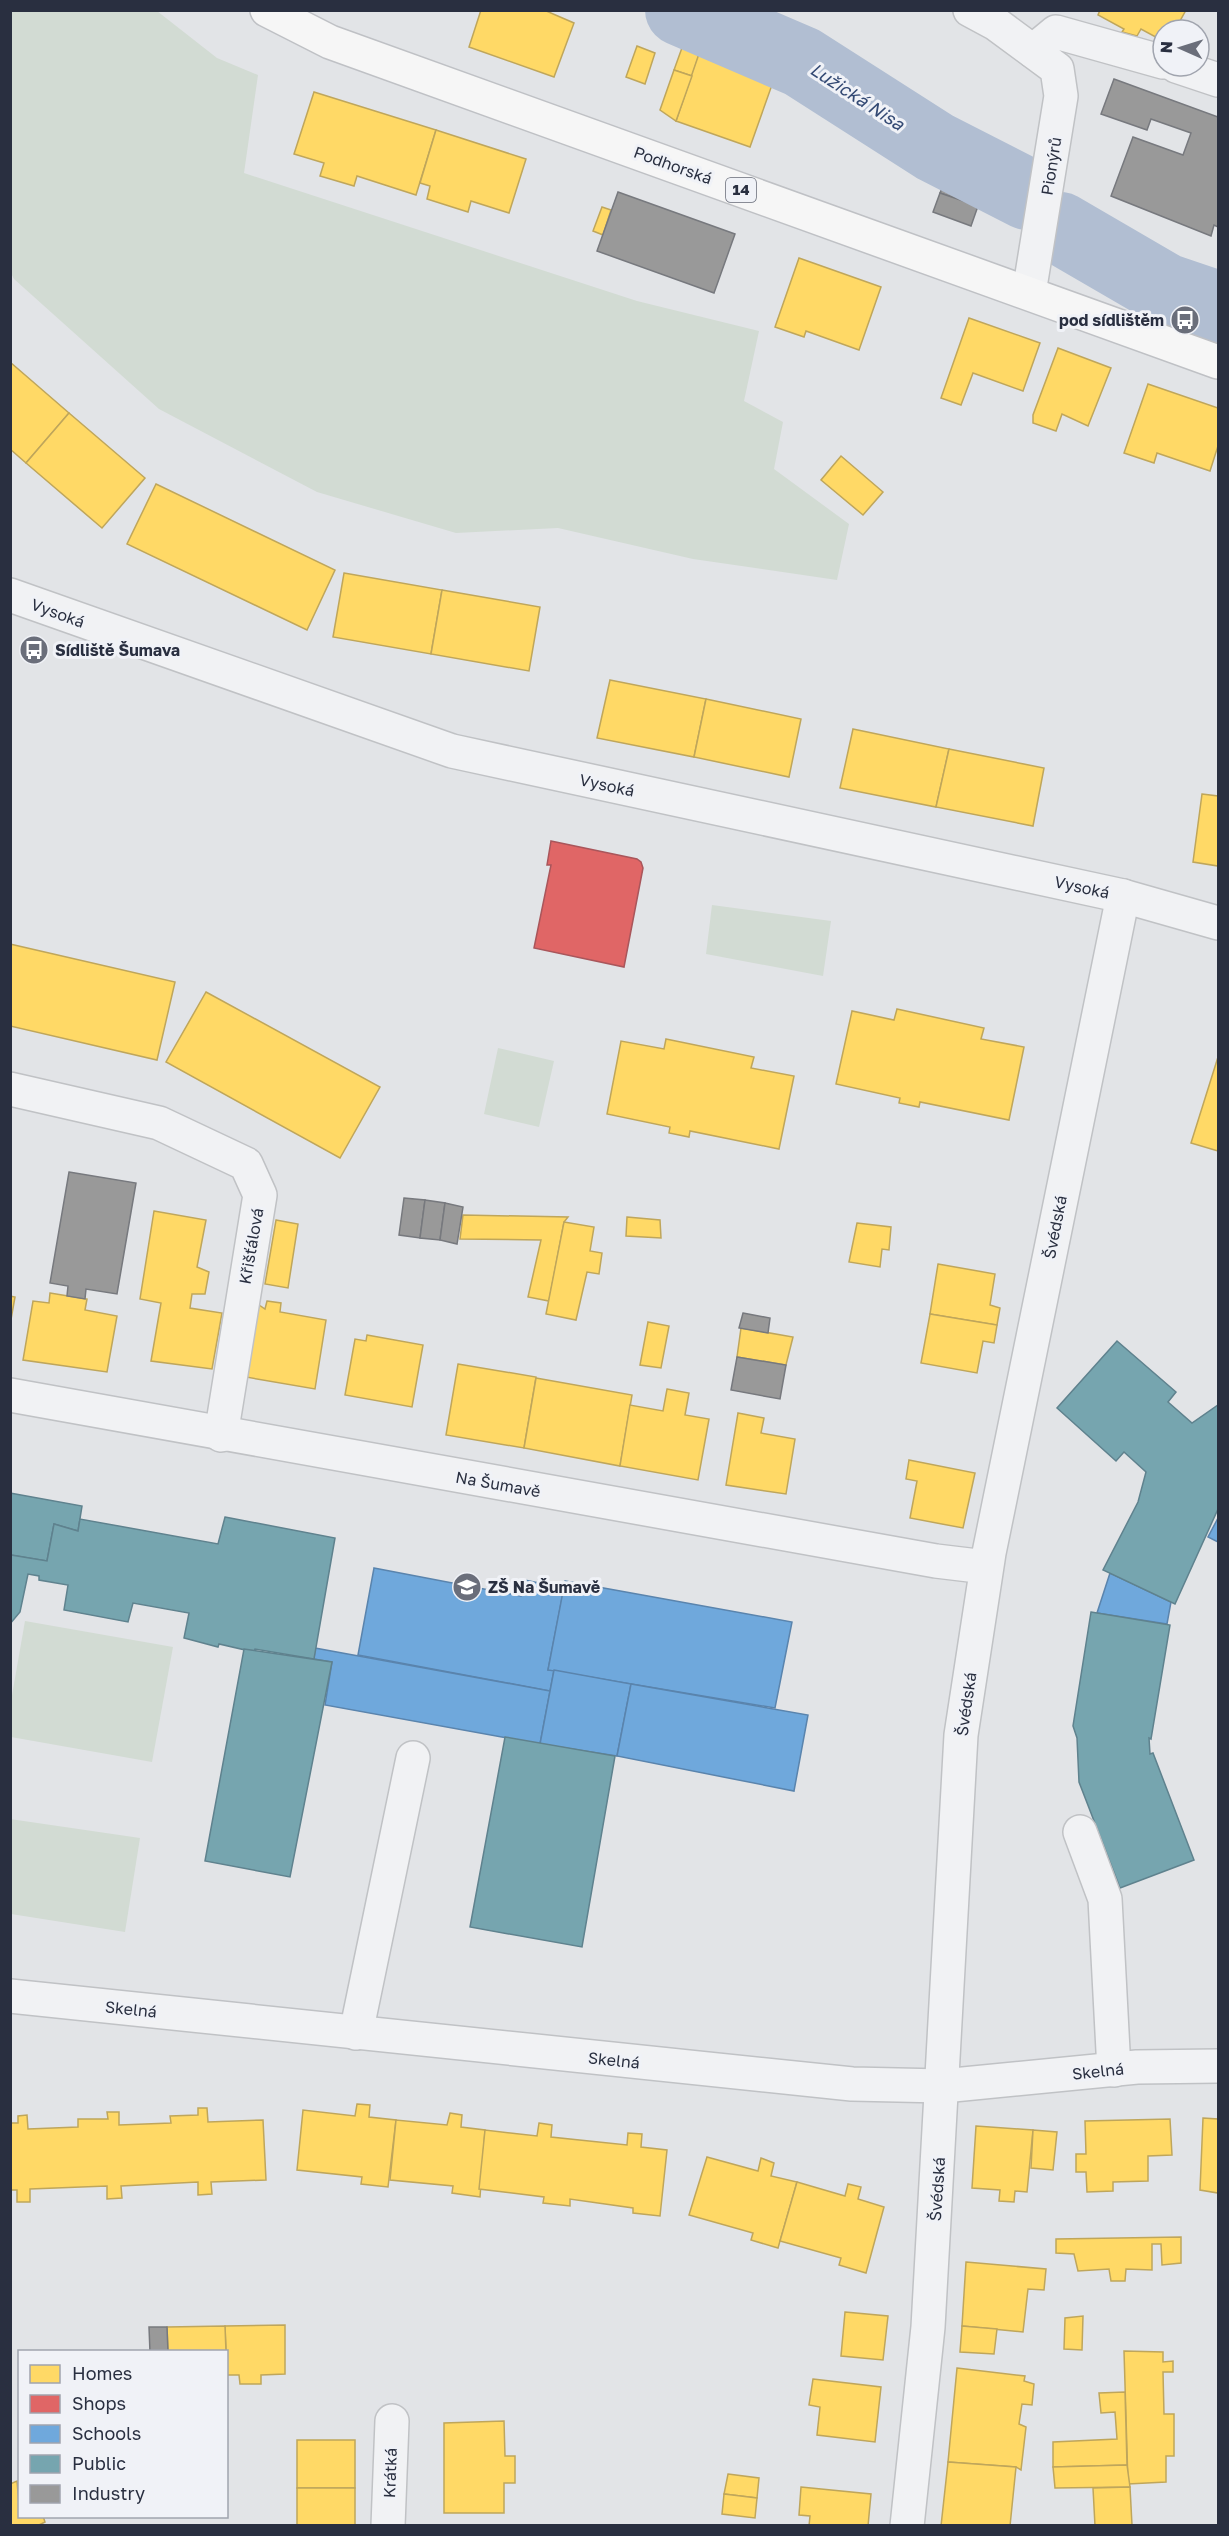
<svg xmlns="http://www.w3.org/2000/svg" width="1229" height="2536" font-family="'Golos Text',sans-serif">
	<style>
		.green { fill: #d2dbd3 }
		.homes { fill: #ffd966; stroke: #bfa65b; stroke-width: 1.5 }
		.shops { fill: #e06666; stroke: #a9565b; stroke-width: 1.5 }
		.schools { fill: #6fa8dc; stroke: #5a84ad; stroke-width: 1.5 }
		.public { fill: #76a5af; stroke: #5f828e; stroke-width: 1.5 }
		.industry { fill: #999; stroke: #77797e; stroke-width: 1.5 }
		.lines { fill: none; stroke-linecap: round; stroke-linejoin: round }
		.river { stroke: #b1bed2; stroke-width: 72 }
		.minor-casing { stroke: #c0c2c5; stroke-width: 36 }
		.major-casing { stroke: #bfc1c5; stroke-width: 36 }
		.minor { stroke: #f1f2f4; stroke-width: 33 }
		.major { stroke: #f6f6f6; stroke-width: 33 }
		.labels { text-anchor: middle; stroke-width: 6; stroke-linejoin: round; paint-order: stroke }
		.shield { fill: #f0f2f7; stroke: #656a77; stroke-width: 1.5 }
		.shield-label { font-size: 15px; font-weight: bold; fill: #292f40 }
		.street-label { font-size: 16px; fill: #292f40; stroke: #f0f2f7 }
		.poi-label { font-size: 16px; font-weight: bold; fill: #292f40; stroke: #f0f2f7; text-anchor: start }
		.water-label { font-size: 18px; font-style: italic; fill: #344a74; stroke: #f0f2f7 }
	</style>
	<rect width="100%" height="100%" fill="#e2e4e7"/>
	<g class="green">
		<path d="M 10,11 L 157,11 L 217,58 L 258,75 L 244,173 L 637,301 L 759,331 L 744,401 L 783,422 L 774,469 L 849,524 L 837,580 L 693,559 L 558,528 L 456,533 L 317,492 L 159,409 L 14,279 L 11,273 Z"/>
		<path d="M 712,905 L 831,921 L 823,976 L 706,954 Z"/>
		<path d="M 498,1048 L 554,1061 L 539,1127 L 484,1114 Z"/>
		<path d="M 25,1621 L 173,1647 L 152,1762 L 11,1737 L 11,1701 Z"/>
		<path d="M 10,1819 L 140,1838 L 125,1932 L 11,1914 Z"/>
	</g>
	<g class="homes">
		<path d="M 481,10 L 544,10 L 574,23 L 554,77 L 469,47 Z"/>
		<path d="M 1100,10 L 1186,10 L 1175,30 L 1163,30 L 1163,41 L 1141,29 L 1137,36 L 1122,32 L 1124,29 L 1098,15 Z"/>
		<path d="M 683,45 L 700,52 L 692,76 L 674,70 Z"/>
		<path d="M 702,45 L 727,54 L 723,65 L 773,82 L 750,147 L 676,121 Z"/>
		<path d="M 637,46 L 655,53 L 645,84 L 626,77 Z"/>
		<path d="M 674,70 L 692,76 L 676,121 L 660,110 Z"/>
		<path d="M 314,92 L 436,130 L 416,195 L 357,176 L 354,186 L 320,176 L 324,163 L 294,154 Z"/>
		<path d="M 436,130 L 526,159 L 509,213 L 471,201 L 468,212 L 427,199 L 430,186 L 420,183 Z"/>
		<path d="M 602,207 L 611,210 L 603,235 L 593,231 Z"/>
		<path d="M 799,258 L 881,287 L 859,350 L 806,331 L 804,337 L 775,327 Z"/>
		<path d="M 969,318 L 1040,343 L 1023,391 L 973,373 L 961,405 L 941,398 Z"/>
		<path d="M 1058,348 L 1111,368 L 1088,426 L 1062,414 L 1056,431 L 1033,423 L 1033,415 Z"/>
		<path d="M 10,362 L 69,413 L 26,463 L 10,449 Z"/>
		<path d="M 1148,384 L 1218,408 L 1218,446 L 1210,471 L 1157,453 L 1154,463 L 1124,453 Z"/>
		<path d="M 69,413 L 145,478 L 102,528 L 26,463 Z"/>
		<path d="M 841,456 L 883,492 L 863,515 L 821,480 Z"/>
		<path d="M 156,484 L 335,570 L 307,630 L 127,544 Z"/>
		<path d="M 344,573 L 442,590 L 431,654 L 333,637 Z"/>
		<path d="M 442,590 L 540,607 L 529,671 L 431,654 Z"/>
		<path d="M 610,680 L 706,699 L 694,757 L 597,738 Z"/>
		<path d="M 706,699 L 801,719 L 789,777 L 694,757 Z"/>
		<path d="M 853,729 L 949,749 L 936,807 L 840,788 Z"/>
		<path d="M 949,749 L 1044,768 L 1033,826 L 936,807 Z"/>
		<path d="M 1202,794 L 1218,796 L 1218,866 L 1193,862 Z"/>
		<path d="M 10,944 L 175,982 L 157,1060 L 10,1026 Z"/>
		<path d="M 206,992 L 380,1087 L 340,1158 L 166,1062 Z"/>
		<path d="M 897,1009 L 984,1028 L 981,1039 L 1024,1047 L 1009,1120 L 920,1102 L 919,1107 L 899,1103 L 900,1098 L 836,1084 L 852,1011 L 894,1020 Z"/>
		<path d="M 666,1039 L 754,1057 L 751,1068 L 794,1076 L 779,1149 L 690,1131 L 689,1137 L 669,1133 L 670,1127 L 607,1114 L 621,1041 L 664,1049 Z"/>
		<path d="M 1218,1057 L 1218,1151 L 1191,1143 Z"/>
		<path d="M 154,1211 L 206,1220 L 197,1267 L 209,1272 L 205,1294 L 192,1294 L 190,1308 L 222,1313 L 212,1369 L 151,1361 L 161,1303 L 140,1299 Z"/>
		<path d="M 463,1215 L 568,1217 L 564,1222 L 549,1301 L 528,1297 L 541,1240 L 460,1239 Z"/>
		<path d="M 627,1217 L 660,1220 L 661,1238 L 626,1236 Z"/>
		<path d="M 276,1220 L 298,1224 L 288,1288 L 265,1284 Z"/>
		<path d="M 564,1222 L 594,1227 L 590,1251 L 602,1253 L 599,1274 L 587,1272 L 576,1320 L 546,1314 Z"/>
		<path d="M 857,1223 L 891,1227 L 889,1250 L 882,1249 L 880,1267 L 849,1262 Z"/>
		<path d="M 938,1264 L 995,1274 L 990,1305 L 1000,1308 L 997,1325 L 930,1314 Z"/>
		<path d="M 50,1293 L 87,1299 L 85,1310 L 117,1316 L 107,1372 L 23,1360 L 33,1301 L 49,1303 Z"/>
		<path d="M 10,1296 L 15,1297 L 10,1325 Z"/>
		<path d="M 267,1301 L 281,1303 L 280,1312 L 326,1320 L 315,1389 L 246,1377 L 259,1305 L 265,1309 Z"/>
		<path d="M 930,1314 L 997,1325 L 994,1343 L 983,1341 L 977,1373 L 921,1363 Z"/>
		<path d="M 648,1322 L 669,1326 L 661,1368 L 640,1365 Z"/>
		<path d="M 741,1328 L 793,1337 L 786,1365 L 737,1357 Z"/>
		<path d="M 367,1335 L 423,1345 L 412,1407 L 345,1395 L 355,1339 L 366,1341 Z"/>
		<path d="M 458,1364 L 536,1377 L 524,1448 L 446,1435 Z"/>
		<path d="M 536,1378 L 632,1395 L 620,1466 L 524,1448 Z"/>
		<path d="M 667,1389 L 689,1393 L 685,1415 L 709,1419 L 698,1480 L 620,1466 L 630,1405 L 663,1411 Z"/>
		<path d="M 738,1413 L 764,1418 L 761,1433 L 795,1439 L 786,1494 L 726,1485 Z"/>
		<path d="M 909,1460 L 975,1473 L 963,1528 L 910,1518 L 917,1481 L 906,1479 Z"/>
		<path d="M 357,2104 L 370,2105 L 369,2117 L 396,2120 L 388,2187 L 361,2184 L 362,2177 L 297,2170 L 303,2110 L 355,2116 Z"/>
		<path d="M 198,2108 L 207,2108 L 208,2122 L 263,2120 L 266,2180 L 211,2182 L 212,2194 L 198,2195 L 198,2182 L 121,2186 L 122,2198 L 107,2199 L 107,2186 L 30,2189 L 30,2202 L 17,2202 L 17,2190 L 10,2190 L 10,2123 L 18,2123 L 18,2116 L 27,2115 L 28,2129 L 78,2127 L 78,2119 L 108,2119 L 107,2112 L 119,2112 L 119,2125 L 171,2123 L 170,2116 L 198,2115 Z"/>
		<path d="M 450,2113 L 462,2115 L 461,2127 L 485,2130 L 480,2197 L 452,2193 L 453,2186 L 390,2180 L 396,2120 L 447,2125 Z"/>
		<path d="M 1203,2118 L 1218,2119 L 1218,2193 L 1200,2190 Z"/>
		<path d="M 1170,2119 L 1172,2155 L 1148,2156 L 1148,2181 L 1113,2182 L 1113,2191 L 1087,2192 L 1086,2172 L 1076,2172 L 1076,2154 L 1086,2154 L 1085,2121 Z"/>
		<path d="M 539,2123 L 552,2125 L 551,2137 L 627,2145 L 628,2133 L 642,2134 L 641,2147 L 667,2150 L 660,2216 L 633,2213 L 633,2208 L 570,2199 L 570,2206 L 543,2203 L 544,2197 L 479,2189 L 485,2130 L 537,2136 Z"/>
		<path d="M 976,2126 L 1033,2130 L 1027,2192 L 1015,2191 L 1014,2202 L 999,2201 L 1000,2190 L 972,2188 Z"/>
		<path d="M 1033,2130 L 1057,2132 L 1053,2170 L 1031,2168 Z"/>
		<path d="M 707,2157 L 758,2171 L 761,2158 L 774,2163 L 771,2176 L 797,2182 L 778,2248 L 751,2240 L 753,2233 L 689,2215 Z"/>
		<path d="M 797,2182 L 845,2196 L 848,2184 L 861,2187 L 858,2199 L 884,2207 L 866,2273 L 839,2265 L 841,2258 L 780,2241 Z"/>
		<path d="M 1181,2237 L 1181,2263 L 1162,2265 L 1161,2244 L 1152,2244 L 1152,2270 L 1126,2269 L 1125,2281 L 1111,2281 L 1109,2269 L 1078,2271 L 1074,2254 L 1056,2253 L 1056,2239 Z"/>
		<path d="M 966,2262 L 1046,2269 L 1044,2290 L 1028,2289 L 1023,2332 L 962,2326 Z"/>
		<path d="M 845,2312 L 888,2316 L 883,2360 L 841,2356 Z"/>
		<path d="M 1083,2316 L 1082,2350 L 1064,2349 L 1065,2318 Z"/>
		<path d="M 285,2325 L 285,2374 L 261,2375 L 261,2384 L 240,2384 L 239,2375 L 227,2375 L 225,2326 Z"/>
		<path d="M 225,2326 L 226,2352 L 168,2352 L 167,2327 Z"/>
		<path d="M 962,2326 L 997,2329 L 994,2354 L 960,2352 Z"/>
		<path d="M 1124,2351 L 1163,2352 L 1163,2362 L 1173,2361 L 1173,2372 L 1163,2372 L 1164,2414 L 1174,2414 L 1174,2456 L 1166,2456 L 1166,2482 L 1128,2484 Z"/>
		<path d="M 957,2368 L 1025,2376 L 1024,2381 L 1034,2384 L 1032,2405 L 1022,2404 L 1019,2424 L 1026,2427 L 1021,2470 L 1016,2467 L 948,2462 Z"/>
		<path d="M 813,2379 L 881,2387 L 875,2442 L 817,2435 L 820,2407 L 809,2405 Z"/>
		<path d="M 1125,2392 L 1127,2465 L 1053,2467 L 1053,2442 L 1117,2439 L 1115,2412 L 1101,2413 L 1099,2393 Z"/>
		<path d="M 504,2421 L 505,2456 L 515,2456 L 515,2483 L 504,2483 L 504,2513 L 444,2513 L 444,2423 Z"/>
		<rect x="297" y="2440" width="58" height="48"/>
		<path d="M 948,2462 L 1016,2467 L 1010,2526 L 941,2526 Z"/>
		<path d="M 1127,2465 L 1130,2487 L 1055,2488 L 1053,2467 Z"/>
		<path d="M 728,2474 L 759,2478 L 757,2498 L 724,2494 Z"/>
		<path d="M 17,2481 L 20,2516 L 43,2516 L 45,2522 L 37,2526 L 10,2526 L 10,2484 Z"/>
		<path d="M 801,2487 L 871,2494 L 868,2526 L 809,2526 L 810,2516 L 799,2515 Z"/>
		<path d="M 1130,2487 L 1132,2525 L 1095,2526 L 1093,2488 Z"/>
		<rect x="297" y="2488" width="58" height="38"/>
		<path d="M 724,2494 L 757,2498 L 755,2518 L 722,2514 Z"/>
	</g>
	<path class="shops" d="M 551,841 L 637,859 L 641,862 L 643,868 L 624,967 L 534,948 L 551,865 L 547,865 Z"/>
	<g class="schools">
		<path d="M 1218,1518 L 1218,1542 L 1208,1537 Z"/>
		<path d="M 374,1568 L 521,1596 L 524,1580 L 564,1588 L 548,1670 L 554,1670 L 550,1691 L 358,1655 Z"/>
		<path d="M 1110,1573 L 1171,1602 L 1167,1624 L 1097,1613 Z"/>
		<path d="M 565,1581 L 792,1622 L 775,1708 L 548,1670 Z"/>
		<path d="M 315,1648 L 550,1691 L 540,1744 L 325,1705 L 332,1662 L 314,1659 Z"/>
		<path d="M 554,1670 L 631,1684 L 617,1756 L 540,1744 Z"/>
		<path d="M 631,1684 L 808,1715 L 794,1791 L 617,1756 Z"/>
	</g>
	<g class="public">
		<path d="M 1117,1341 L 1176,1392 L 1168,1402 L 1192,1423 L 1218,1405 L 1218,1509 L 1175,1604 L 1103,1570 L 1138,1502 L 1146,1472 L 1124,1452 L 1116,1461 L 1057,1408 Z"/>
		<path d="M 10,1493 L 82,1506 L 78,1531 L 54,1524 L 47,1561 L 10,1555 Z"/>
		<path d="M 225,1517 L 335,1538 L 314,1659 L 255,1649 L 254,1652 L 219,1644 L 218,1647 L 184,1638 L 189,1613 L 133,1603 L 128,1622 L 64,1610 L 68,1585 L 39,1580 L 39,1576 L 28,1574 L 20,1612 L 10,1624 L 11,1555 L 47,1561 L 54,1524 L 78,1531 L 80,1519 L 218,1544 Z"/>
		<path d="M 1091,1612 L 1170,1625 L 1151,1739 L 1149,1738 L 1150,1754 L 1153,1753 L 1194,1860 L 1120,1888 L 1079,1782 L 1077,1738 L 1073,1726 Z"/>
		<path d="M 244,1649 L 332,1662 L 290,1877 L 205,1861 Z"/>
		<path d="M 505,1737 L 615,1756 L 582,1947 L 470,1927 Z"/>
	</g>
	<g class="industry">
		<path d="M 1114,79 L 1218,117 L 1218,227 L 1214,225 L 1211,236 L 1111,196 L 1133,137 L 1183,155 L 1191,133 L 1151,119 L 1147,130 L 1101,114 Z"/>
		<path d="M 948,173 L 985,186 L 978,206 L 940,193 Z"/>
		<path d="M 618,192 L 735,234 L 714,293 L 597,251 Z"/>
		<path d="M 940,193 L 978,206 L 971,226 L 933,212 Z"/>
		<path d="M 69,1172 L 136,1183 L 117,1294 L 86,1289 L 85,1299 L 67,1296 L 68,1286 L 50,1283 Z"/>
		<path d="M 404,1198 L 425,1200 L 420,1238 L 399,1235 Z"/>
		<path d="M 425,1200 L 445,1203 L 440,1240 L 420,1238 Z"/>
		<path d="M 445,1203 L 463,1207 L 457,1244 L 440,1240 Z"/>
		<path d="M 743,1313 L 770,1318 L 768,1333 L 739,1328 Z"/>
		<path d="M 737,1357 L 786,1365 L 780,1399 L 731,1390 Z"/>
		<path d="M 149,2327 L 167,2327 L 168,2352 L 150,2352 Z"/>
	</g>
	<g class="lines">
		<g class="river">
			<path d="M 681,10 L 802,62 L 935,147 L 1027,194"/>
			<path d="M 1060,228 L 1165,289 L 1218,307"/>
		</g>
		<g class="minor-casing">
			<g id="minor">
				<path d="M 970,10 L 996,24 L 1057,69 L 1061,96 L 1029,293"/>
				<path d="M 1033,51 L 1056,32 L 1163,62"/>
				<path d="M 1176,66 L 1218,80"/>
				<path d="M 10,595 L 452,751 L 1123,896 L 1218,923"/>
				<path d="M 10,1089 L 159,1123 L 246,1164 L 260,1195 L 221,1435"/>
				<path d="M 10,1395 L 936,1561 L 986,1567"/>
				<path d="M 1080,1832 L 1105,1899 L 1114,2070"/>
				<path d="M 10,1996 L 852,2084 L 943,2086 L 1137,2067 L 1218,2066"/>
				<path d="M 356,2033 L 413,1758"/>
				<path d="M 388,2526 L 392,2421"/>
				<path d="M 907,2526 L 928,2327 L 961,1735 L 989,1553 L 1123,896"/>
			</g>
		</g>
		<g class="major-casing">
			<path id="major" d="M 267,10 L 330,42 L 1218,362"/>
		</g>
		<use href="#minor" class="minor"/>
		<use href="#major" class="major"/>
	</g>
	<defs>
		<g id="bus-disc" transform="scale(1.5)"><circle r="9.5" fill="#6a6e7a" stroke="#f0f2f7"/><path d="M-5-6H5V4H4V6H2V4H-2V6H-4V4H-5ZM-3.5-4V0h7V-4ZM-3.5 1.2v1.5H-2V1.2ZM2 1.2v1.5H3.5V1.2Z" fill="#fff"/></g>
		<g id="school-disc" transform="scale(1.5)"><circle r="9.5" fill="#6a6e7a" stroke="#f0f2f7"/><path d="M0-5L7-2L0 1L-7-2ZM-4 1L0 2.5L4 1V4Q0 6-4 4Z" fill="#fff"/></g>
	</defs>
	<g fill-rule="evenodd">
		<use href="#bus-disc" x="1185" y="320"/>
		<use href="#bus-disc" x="34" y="650"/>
		<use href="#school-disc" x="467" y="1587"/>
	</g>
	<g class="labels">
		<rect class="shield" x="726" y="178" width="30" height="24" rx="4.5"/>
		<g class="shield-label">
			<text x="741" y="195">14</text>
		</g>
		<g class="street-label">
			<text transform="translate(673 165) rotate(20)" y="6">Podhorská</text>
			<text transform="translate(1051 166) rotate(-81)" y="6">Pionýrů</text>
			<text transform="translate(58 613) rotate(20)" y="6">Vysoká</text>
			<text transform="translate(607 785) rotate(12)" y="6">Vysoká</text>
			<text transform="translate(1082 887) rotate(12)" y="6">Vysoká</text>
			<text transform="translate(1055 1227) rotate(-79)" y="6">Švédská</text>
			<text transform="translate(251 1246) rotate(-80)" y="6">Křišťálová</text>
			<text transform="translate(498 1484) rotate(10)" y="6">Na Šumavě</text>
			<text transform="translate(966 1704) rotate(-82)" y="6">Švédská</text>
			<text transform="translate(131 2009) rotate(6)" y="6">Skelná</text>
			<text transform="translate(614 2060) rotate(6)" y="6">Skelná</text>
			<text transform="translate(1098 2071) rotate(-6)" y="6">Skelná</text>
			<text transform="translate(937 2189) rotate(-86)" y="6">Švédská</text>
			<text transform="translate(390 2473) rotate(-88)" y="6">Krátká</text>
		</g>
		<g class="poi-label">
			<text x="1164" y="326" text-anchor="end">pod sídlištěm</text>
			<text x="55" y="656">Sídliště Šumava</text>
			<text x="488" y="1593">ZŠ Na Šumavě</text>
		</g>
		<g class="water-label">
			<text transform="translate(857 97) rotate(33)" y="6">Lužická Nisa</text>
		</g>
	</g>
	<rect width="1229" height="2536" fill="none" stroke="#292f40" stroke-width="24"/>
	<rect x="18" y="2350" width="210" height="168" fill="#f0f2f7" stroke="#a0a4ae" stroke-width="1.5"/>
	<rect x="30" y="2365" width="30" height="18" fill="#ffd966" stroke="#a0a4ae" stroke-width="1.5"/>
	<text x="72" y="2380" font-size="18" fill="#292f40">Homes</text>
	<rect x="30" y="2395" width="30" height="18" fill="#e06666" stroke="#a0a4ae" stroke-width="1.5"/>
	<text x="72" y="2410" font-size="18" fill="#292f40">Shops</text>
	<rect x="30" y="2425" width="30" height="18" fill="#6fa8dc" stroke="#a0a4ae" stroke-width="1.5"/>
	<text x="72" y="2440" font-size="18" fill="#292f40">Schools</text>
	<rect x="30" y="2455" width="30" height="18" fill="#76a5af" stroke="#a0a4ae" stroke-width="1.5"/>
	<text x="72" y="2470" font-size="18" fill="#292f40">Public</text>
	<rect x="30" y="2485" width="30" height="18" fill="#999999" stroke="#a0a4ae" stroke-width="1.5"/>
	<text x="72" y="2500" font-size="18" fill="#292f40">Industry</text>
	<g transform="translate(1181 48) rotate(273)"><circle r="28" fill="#f0f2f7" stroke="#a0a4ae" stroke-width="1.5"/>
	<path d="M0-4.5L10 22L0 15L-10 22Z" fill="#6a6e7a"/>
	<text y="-9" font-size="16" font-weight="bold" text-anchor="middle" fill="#292f40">N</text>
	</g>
</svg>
